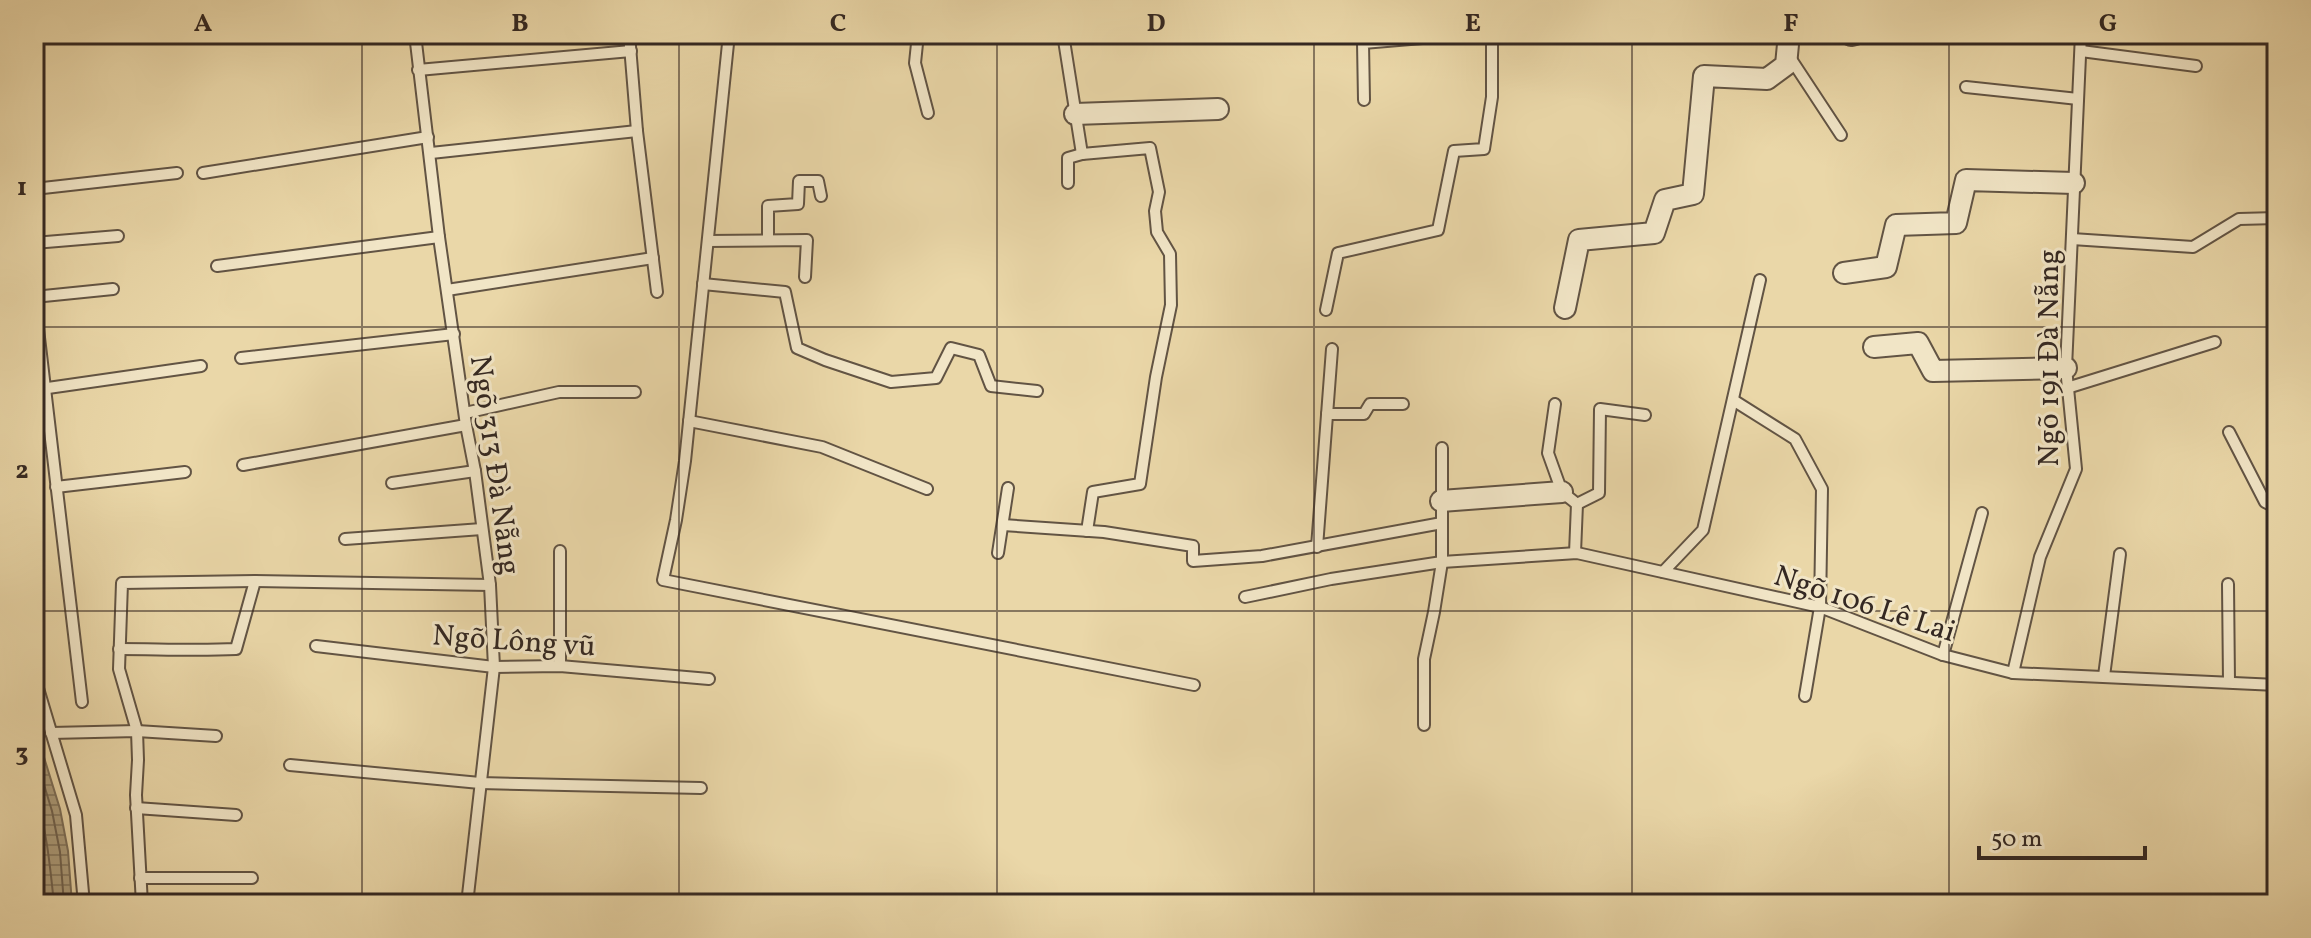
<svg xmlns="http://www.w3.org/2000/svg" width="2311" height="938" font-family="Vollkorn,serif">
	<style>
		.water { fill: url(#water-rules); stroke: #7c6e57; stroke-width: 2 }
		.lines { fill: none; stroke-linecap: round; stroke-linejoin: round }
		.shore { stroke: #70624e; stroke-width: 2 }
		.lane-casing { stroke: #625444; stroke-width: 14 }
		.street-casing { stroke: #625444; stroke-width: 24 }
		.lane { stroke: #f1e5c6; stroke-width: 10 }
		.street { stroke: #f1e5c6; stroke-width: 20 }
		.grid { fill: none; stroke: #342822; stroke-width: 2; stroke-opacity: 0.55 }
		.labels { text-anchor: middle; stroke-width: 6; stroke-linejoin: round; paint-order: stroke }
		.street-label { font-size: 30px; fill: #342822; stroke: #f1e5c6 }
		.neatline { fill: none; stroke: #342822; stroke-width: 3 }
		.grid-label { font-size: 26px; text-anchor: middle; font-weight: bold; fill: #342822 }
	</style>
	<defs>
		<pattern id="water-rules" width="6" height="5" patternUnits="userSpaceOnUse" patternTransform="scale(2)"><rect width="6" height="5" fill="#ac9c7a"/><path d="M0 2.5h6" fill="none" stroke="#8d7f64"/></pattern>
	</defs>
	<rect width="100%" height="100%" fill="#ead7a8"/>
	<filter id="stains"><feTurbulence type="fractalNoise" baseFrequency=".0025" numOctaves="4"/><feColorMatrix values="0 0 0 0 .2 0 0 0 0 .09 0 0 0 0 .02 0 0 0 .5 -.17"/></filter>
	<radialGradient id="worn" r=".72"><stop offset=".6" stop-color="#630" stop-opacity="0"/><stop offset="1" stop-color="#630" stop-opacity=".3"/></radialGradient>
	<path class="water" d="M 34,725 L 60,809 L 68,851 L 72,904 L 34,904 Z"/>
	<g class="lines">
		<g class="shore">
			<path d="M 34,752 L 52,811 L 60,852 L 64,904"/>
			<path d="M 34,787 C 46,826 50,864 54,904"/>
		</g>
		<g class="lane-casing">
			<g id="lane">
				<path d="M 415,34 L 439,237 L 466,425 L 475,471 L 490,585 L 494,667 L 467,904"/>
				<path d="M 629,34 L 637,131 L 657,292"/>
				<path d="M 729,34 L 685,461 L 676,520 L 663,580 L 1194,685"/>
				<path d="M 918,34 L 915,63 L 928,113"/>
				<path d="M 1063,34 L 1082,154 L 1150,148 L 1159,192 L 1155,211 L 1157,232 L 1170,254 L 1171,305 L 1156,377 L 1140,484 L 1093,492 L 1087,531"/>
				<path d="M 2081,51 L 2196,66"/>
				<path d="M 1789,56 L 1841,135"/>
				<path d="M 418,70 L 631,51"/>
				<path d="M 1966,87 L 2078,99"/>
				<path d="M 1364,100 L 1363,43 L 1446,36 L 1446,34"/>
				<path d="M 431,153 L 637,131"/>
				<path d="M 203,173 L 428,137"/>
				<path d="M 1068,183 L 1068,158 L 1082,154"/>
				<path d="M 34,189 L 177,173"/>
				<path d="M 2072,239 L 2193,247 L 2239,219 L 2277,218"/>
				<path d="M 768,240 L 768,206 L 798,204 L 799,181 L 818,181 L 821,196"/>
				<path d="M 708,241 L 807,240 L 805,277"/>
				<path d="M 34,243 L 118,236"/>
				<path d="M 217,266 L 439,237"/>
				<path d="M 703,284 L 785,292 L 797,348 L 825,360 L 891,382 L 936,378 L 951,348 L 979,355 L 991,386 L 1037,391"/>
				<path d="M 447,290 L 653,258"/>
				<path d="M 34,295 L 82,702"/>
				<path d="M 34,297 L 113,289"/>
				<path d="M 1326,310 L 1338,253 L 1438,230 L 1454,151 L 1484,149 L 1492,97 L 1492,34"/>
				<path d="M 241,358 L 454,334"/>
				<path d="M 2067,388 L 2215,342"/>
				<path d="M 34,390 L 201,366"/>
				<path d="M 1733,400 L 1795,439 L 1822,489 L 1820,607 L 1805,696"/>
				<path d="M 1555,404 L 1548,453 L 1562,492 L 1577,504"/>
				<path d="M 465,413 L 559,392 L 635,392"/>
				<path d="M 1327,414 L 1364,414 L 1370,404 L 1403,404"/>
				<path d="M 689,421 L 822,447 L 927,489"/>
				<path d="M 2229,432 L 2265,502 L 2277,508"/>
				<path d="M 243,465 L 466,425"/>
				<path d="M 392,483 L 475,471"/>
				<path d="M 56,487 L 185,472"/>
				<path d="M 1577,504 L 1599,493 L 1600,409 L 1645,415"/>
				<path d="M 1003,525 L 1104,532 L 1193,546 L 1193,561 L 1262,556 L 1442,523"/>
				<path d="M 345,539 L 482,529"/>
				<path d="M 1317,547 L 1332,349"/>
				<path d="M 998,553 L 1008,488"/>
				<path d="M 1575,553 L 1577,504"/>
				<path d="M 1663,572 L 1703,530 L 1760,280"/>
				<path d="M 2228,584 L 2229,682"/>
				<path d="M 1245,597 L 1331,579 L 1442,562 L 1577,553 L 1820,607 L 1943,655 L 2013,673 L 2277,685"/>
				<path d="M 316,646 L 494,667 L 560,666 L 709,679"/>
				<path d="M 119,649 C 158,649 197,651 236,649 L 255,581"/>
				<path d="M 1943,655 L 1982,513"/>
				<path d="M 560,666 L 560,551"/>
				<path d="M 2013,673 L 2040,557 L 2076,469 L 2066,368 L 2081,34"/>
				<path d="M 34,675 L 76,815 L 84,904"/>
				<path d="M 2104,676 L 2120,554"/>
				<path d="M 1424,725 L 1424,659 L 1434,612 L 1442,562 L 1442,448"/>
				<path d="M 51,733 L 137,731 L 216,736"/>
				<path d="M 290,765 L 480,783 L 701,788"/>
				<path d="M 136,808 L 236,815"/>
				<path d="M 140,878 L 252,878"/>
				<path d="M 142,904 L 136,795 L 138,760 L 137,731 L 119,669 L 122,583 L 255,581 L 490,585"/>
			</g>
		</g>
		<g class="street-casing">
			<g id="street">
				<path d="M 1851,35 L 1855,34"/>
				<path d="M 1075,114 L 1218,109"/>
				<path d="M 1844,273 L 1886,267 L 1896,225 L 1956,223 L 1966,180 L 2074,183"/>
				<path d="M 1565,308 L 1579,240 L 1654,233 L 1665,200 L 1693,194 L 1704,76 L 1767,79 L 1786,65 L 1789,34"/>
				<path d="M 1874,347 L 1918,343 L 1933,371 L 2066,368"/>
				<path d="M 1441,501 L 1562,492"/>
			</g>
		</g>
		<use href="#lane" class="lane"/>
		<use href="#street" class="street"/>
	</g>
	<path class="grid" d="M 362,34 L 362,904M 679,34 L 679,904M 997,34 L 997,904M 1314,34 L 1314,904M 1632,34 L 1632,904M 1949,34 L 1949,904M 34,327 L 2277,327M 34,611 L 2277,611"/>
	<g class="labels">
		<g class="street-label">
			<text transform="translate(2048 358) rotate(-90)" y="10">Ngõ 191 Đà Nẵng</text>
			<text transform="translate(496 465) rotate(82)" y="10">Ngõ 313 Đà Nẵng</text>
			<text transform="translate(1865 603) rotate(18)" y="10">Ngõ 106 Lê Lai</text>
			<text transform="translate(514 640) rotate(4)" y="10">Ngõ Lông vũ</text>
		</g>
	</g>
	<rect width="2311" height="938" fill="none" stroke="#ead7a8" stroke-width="88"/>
	<path d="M1979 846v12h166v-12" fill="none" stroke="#342822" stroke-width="4"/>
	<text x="1991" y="846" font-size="24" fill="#342822" stroke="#f1e5c6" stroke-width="6" paint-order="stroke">50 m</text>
	<rect x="44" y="44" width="2223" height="850" class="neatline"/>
	<g class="grid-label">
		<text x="203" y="31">A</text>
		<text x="520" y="31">B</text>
		<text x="838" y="31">C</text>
		<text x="1156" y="31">D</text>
		<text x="1473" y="31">E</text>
		<text x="1791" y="31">F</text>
		<text x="2108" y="31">G</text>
		<text x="22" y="195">1</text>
		<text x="22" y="478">2</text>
		<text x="22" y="761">3</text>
	</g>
	<rect width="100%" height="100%" filter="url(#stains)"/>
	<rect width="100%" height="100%" fill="url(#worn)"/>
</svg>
